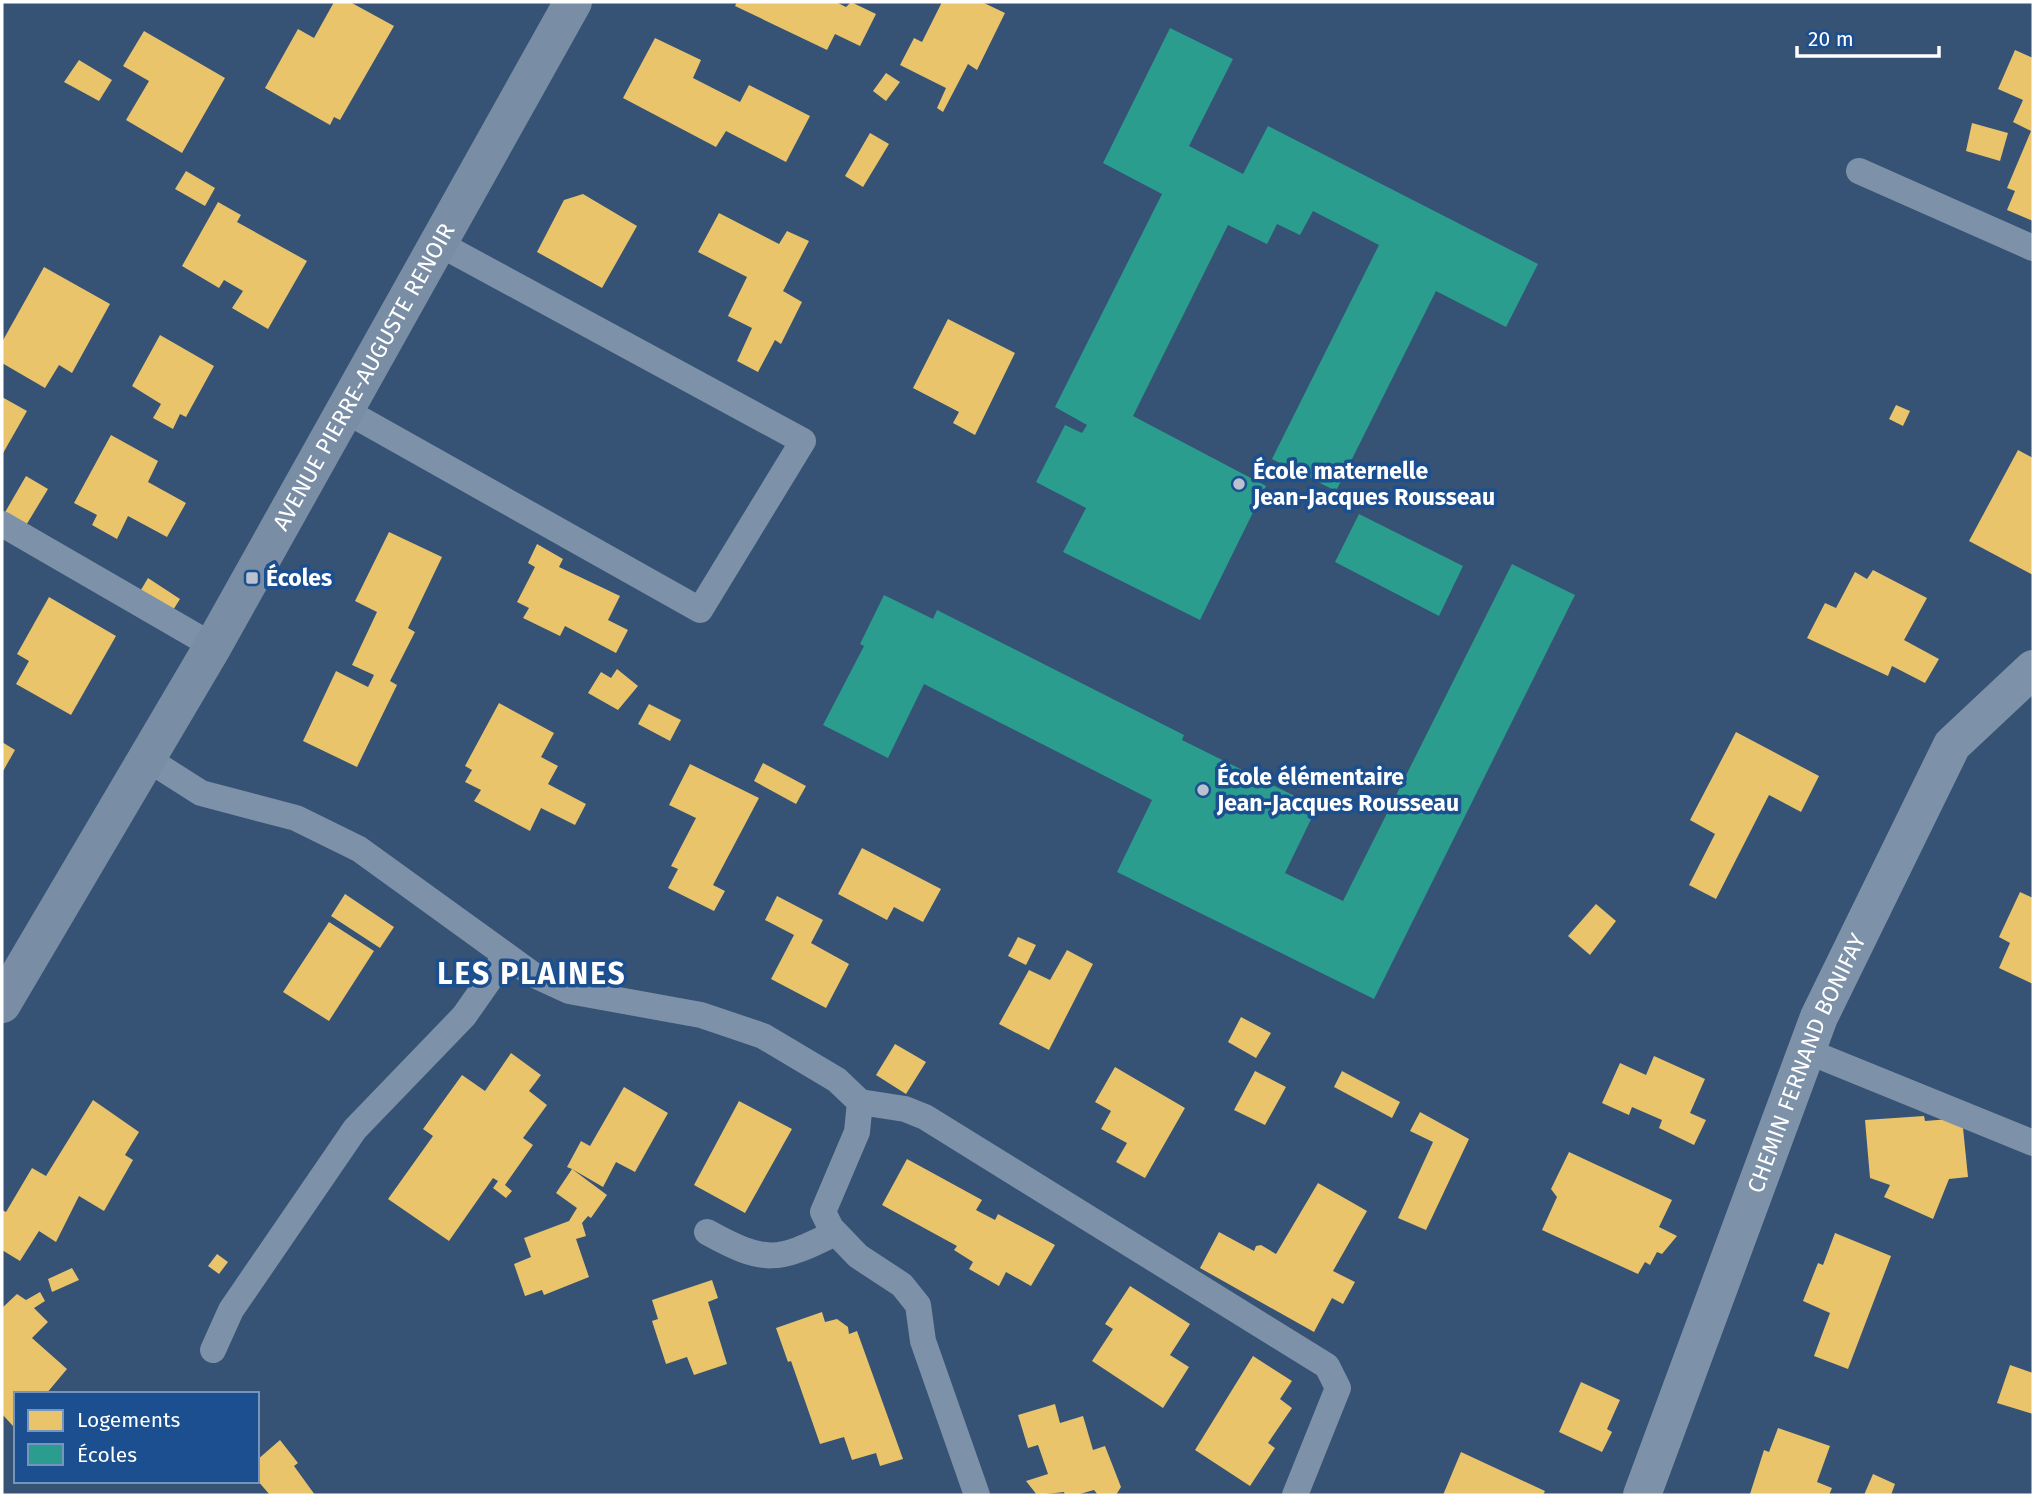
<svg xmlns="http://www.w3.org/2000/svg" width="2035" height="1497" font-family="'Fira Sans',sans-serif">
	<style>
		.homes { fill: #e9c46a }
		.schools { fill: #2a9d8f }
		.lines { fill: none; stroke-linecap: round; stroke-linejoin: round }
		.lane { stroke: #7d92a8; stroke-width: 26 }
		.street { stroke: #7d92a8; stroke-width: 38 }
		.secondary { stroke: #798da4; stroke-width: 38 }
		.poi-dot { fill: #b9c2ce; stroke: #1b4f8f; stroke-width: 2.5 }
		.labels { text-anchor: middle; stroke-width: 7; stroke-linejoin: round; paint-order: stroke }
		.street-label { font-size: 23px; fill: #fff; stroke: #1b4f8f }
		.poi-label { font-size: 23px; font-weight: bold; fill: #fff; stroke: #1b4f8f; text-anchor: start }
		.district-label { font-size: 30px; font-weight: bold; letter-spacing: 2px; fill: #fff; stroke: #1b4f8f }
	</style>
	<rect width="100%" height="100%" fill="#365274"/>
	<g class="homes">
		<path d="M 334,2 L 350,2 L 394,26 L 340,120 L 334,117 L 330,125 L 265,88 L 298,29 L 314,38 Z"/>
		<path d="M 737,2 L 836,2 L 846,7 L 851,2 L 876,14 L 860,46 L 835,34 L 827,50 L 735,6 Z"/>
		<path d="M 942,2 L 982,2 L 1005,13 L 977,70 L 968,64 L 943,112 L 937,108 L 946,88 L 900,65 L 914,38 L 922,42 Z"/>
		<path d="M 144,31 L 225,78 L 182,153 L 126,120 L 149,81 L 123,66 Z"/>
		<path d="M 655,38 L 701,60 L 693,78 L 740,102 L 749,85 L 810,116 L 786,162 L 726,131 L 716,147 L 623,98 Z"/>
		<path d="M 2015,50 L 2033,58 L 2033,221 L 2007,210 L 2015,191 L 2007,188 L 2031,131 L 2013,122 L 2023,100 L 1998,89 Z"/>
		<path d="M 79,60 L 112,80 L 99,101 L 64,82 Z"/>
		<path d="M 886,73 L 900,82 L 886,101 L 873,91 Z"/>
		<path d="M 1972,123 L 2008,133 L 2000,161 L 1966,151 Z"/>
		<path d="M 870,133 L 889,144 L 863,187 L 845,176 Z"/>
		<path d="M 186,171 L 215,188 L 205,206 L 175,189 Z"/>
		<path d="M 583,194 L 637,226 L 602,288 L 537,252 L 564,200 Z"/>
		<path d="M 218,202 L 241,215 L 237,222 L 307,261 L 268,329 L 232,308 L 243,291 L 224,280 L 219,288 L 182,266 Z"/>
		<path d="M 719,213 L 779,244 L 787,231 L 809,241 L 783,291 L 802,302 L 781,344 L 775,340 L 758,372 L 737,361 L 752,328 L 728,316 L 747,277 L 698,252 Z"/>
		<path d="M 44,267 L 110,304 L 72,373 L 59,365 L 45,388 L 2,363 L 2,342 Z"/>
		<path d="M 948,319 L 1015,353 L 975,435 L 953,423 L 959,412 L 913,388 Z"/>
		<path d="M 160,335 L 214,366 L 186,417 L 180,414 L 173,429 L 153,418 L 161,404 L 132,386 Z"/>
		<path d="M 2,397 L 27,411 L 2,455 Z"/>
		<path d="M 1896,405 L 1910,411 L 1903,426 L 1889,419 Z"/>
		<path d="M 111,435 L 158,461 L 148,482 L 186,503 L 167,537 L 128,516 L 117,539 L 92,525 L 97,515 L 74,503 Z"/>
		<path d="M 2018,450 L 2033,458 L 2033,575 L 1969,541 Z"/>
		<path d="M 26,476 L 48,489 L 25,527 L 4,514 Z"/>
		<path d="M 389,532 L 442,557 L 408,628 L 415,632 L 390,681 L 397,685 L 357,767 L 303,741 L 336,671 L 368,687 L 374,675 L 352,665 L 377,612 L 355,601 Z"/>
		<path d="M 537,544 L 563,559 L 559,567 L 620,596 L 608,620 L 628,630 L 616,653 L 565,626 L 560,636 L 523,618 L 529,608 L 517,602 L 535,567 L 528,563 Z"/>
		<path d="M 1873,570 L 1927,598 L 1904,640 L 1939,659 L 1925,683 L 1892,666 L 1888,676 L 1807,638 L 1825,603 L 1836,608 L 1855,572 L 1867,579 Z"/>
		<path d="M 148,578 L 180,599 L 170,615 L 138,595 Z"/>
		<path d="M 49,597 L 116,636 L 71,715 L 16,684 L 29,661 L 17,654 Z"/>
		<path d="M 617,669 L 638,686 L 618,710 L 588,693 L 601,672 L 611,678 Z"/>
		<path d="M 499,703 L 554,733 L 541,757 L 558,766 L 548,784 L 586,804 L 575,825 L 541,808 L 530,831 L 474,801 L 481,790 L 465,782 L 472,770 L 465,766 Z"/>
		<path d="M 649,704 L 681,720 L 670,741 L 638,724 Z"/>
		<path d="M 1736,732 L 1819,776 L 1801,812 L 1769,795 L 1716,899 L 1689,885 L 1715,834 L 1690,820 Z"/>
		<path d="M 2,742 L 15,750 L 2,773 Z"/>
		<path d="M 763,763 L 806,786 L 796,804 L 754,781 Z"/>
		<path d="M 690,764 L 759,798 L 713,885 L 725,891 L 714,911 L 668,888 L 678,869 L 671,866 L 696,818 L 669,805 Z"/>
		<path d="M 862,848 L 941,889 L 923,922 L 894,907 L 887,920 L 838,894 Z"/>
		<path d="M 2020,892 L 2033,898 L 2033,984 L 1999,968 L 2010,943 L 1999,937 Z"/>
		<path d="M 345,894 L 394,927 L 380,948 L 331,916 Z"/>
		<path d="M 777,896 L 823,920 L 811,943 L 849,964 L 826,1008 L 771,979 L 794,935 L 765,920 Z"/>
		<path d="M 1596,904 L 1616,921 L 1590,955 L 1568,936 Z"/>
		<path d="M 329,922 L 374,951 L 329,1021 L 283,992 Z"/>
		<path d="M 1018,937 L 1036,945 L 1026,965 L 1008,956 Z"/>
		<path d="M 1067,950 L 1093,964 L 1049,1050 L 999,1024 L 1029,970 L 1050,980 Z"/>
		<path d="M 1241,1017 L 1271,1033 L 1256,1058 L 1228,1042 Z"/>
		<path d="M 895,1044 L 926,1062 L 906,1094 L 876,1075 Z"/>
		<path d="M 511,1053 L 541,1075 L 529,1091 L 547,1105 L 523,1138 L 533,1145 L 505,1185 L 512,1191 L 506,1198 L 493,1188 L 498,1181 L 493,1178 L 449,1241 L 388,1199 L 433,1136 L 423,1129 L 462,1075 L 485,1091 Z"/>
		<path d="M 1654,1056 L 1705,1079 L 1690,1113 L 1706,1120 L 1694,1145 L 1659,1128 L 1662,1120 L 1632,1107 L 1629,1115 L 1602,1103 L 1620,1063 L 1646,1075 Z"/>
		<path d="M 1115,1067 L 1185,1108 L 1145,1178 L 1116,1162 L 1127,1143 L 1101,1129 L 1111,1111 L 1095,1102 Z"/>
		<path d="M 1255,1071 L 1286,1087 L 1265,1125 L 1234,1110 Z"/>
		<path d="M 1342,1071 L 1400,1102 L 1392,1118 L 1334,1087 Z"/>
		<path d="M 624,1087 L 668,1113 L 635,1172 L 616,1162 L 603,1187 L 572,1169 L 607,1195 L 591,1218 L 588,1216 L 582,1223 L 586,1236 L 576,1239 L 589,1277 L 544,1295 L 542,1290 L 525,1296 L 514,1264 L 531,1257 L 524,1238 L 569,1221 L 577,1208 L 556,1193 L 572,1169 L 567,1167 L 581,1141 L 590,1146 Z"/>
		<path d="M 93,1100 L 139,1132 L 125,1155 L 133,1160 L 104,1211 L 79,1196 L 56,1242 L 39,1231 L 20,1261 L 2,1250 L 2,1210 L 6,1212 L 32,1168 L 46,1176 Z"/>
		<path d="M 739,1101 L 792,1129 L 745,1213 L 694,1185 Z"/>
		<path d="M 1420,1112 L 1469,1139 L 1426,1230 L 1398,1218 L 1433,1142 L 1410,1131 Z"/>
		<path d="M 1924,1116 L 1925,1121 L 1962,1118 L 1968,1177 L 1949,1179 L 1933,1219 L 1884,1197 L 1890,1185 L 1870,1178 L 1865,1120 Z"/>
		<path d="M 1569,1152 L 1672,1200 L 1659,1227 L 1677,1236 L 1662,1254 L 1657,1252 L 1650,1265 L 1645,1262 L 1638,1274 L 1542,1230 L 1557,1197 L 1551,1189 Z"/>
		<path d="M 907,1159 L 982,1200 L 976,1210 L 995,1220 L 998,1214 L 1055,1245 L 1031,1286 L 1006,1272 L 999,1286 L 969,1269 L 973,1262 L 954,1250 L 957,1246 L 882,1205 Z"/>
		<path d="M 1318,1183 L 1367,1211 L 1333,1271 L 1355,1282 L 1343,1304 L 1332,1298 L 1314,1332 L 1200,1268 L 1219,1232 L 1254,1251 L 1256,1246 L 1261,1245 L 1276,1254 Z"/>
		<path d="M 1835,1233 L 1891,1256 L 1848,1369 L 1814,1356 L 1830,1313 L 1803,1301 L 1818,1263 L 1823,1265 Z"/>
		<path d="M 217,1254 L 228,1262 L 219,1274 L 208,1266 Z"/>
		<path d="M 72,1268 L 79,1280 L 52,1292 L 48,1279 Z"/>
		<path d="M 712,1280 L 718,1298 L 708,1302 L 727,1364 L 694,1375 L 687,1357 L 666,1364 L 652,1321 L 658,1319 L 652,1300 Z"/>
		<path d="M 1130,1286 L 1190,1324 L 1170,1355 L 1189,1367 L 1163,1408 L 1092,1361 L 1113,1329 L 1105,1324 Z"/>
		<path d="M 40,1292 L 45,1301 L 34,1308 L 48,1322 L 32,1338 L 67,1369 L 46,1394 L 16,1394 L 13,1426 L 2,1414 L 2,1308 L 17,1294 L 26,1300 Z"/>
		<path d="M 822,1312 L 825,1322 L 837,1319 L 848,1327 L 849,1334 L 857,1331 L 903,1459 L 880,1466 L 876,1453 L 852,1460 L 844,1437 L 820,1444 L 791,1361 L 788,1362 L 776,1328 Z"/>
		<path d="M 1253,1356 L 1292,1381 L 1280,1399 L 1292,1408 L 1268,1443 L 1275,1448 L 1250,1486 L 1195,1450 Z"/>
		<path d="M 2010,1365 L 2033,1373 L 2033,1414 L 1997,1403 Z"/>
		<path d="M 1581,1382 L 1620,1400 L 1607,1429 L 1612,1432 L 1602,1452 L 1559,1432 Z"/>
		<path d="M 1055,1404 L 1060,1423 L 1083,1416 L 1093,1450 L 1105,1446 L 1121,1487 L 1116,1495 L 1098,1495 L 1094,1490 L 1076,1495 L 1065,1495 L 1064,1492 L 1037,1495 L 1026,1481 L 1048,1474 L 1038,1445 L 1028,1448 L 1018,1415 Z"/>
		<path d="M 1778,1428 L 1830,1446 L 1817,1482 L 1832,1488 L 1829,1495 L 1750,1494 L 1764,1450 L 1769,1452 Z"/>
		<path d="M 280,1440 L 298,1463 L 294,1466 L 315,1495 L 270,1495 L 257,1480 L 257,1460 Z"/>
		<path d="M 1461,1452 L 1545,1491 L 1543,1495 L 1443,1495 Z"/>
		<path d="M 1873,1474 L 1895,1484 L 1891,1495 L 1864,1495 Z"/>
	</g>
	<g class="schools">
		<path d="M 1170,28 L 1233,59 L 1189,146 L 1243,174 L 1268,126 L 1538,264 L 1506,327 L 1436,291 L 1336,491 L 1272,459 L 1379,245 L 1313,211 L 1300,235 L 1277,224 L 1267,244 L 1228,225 L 1133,416 L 1266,486 L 1200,620 L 1063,552 L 1086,508 L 1036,482 L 1065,425 L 1082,433 L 1087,425 L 1055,407 L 1162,194 L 1103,163 Z"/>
		<path d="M 1359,514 L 1463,566 L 1439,616 L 1335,562 Z"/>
		<path d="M 1512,564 L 1575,595 L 1374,999 L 1117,872 L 1152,800 L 924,684 L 888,758 L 823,725 L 864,646 L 860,644 L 884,595 L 933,619 L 937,610 L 1184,735 L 1182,740 L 1317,807 L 1285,873 L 1343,901 Z"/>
	</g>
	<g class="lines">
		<g class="lane">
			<path d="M 1859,171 L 2033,248"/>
			<path d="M 346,411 L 700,610 L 803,441 L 436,242"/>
			<path d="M 2,524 L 213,646"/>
			<path d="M 146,758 L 201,793 L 296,818 L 359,849 L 532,974 L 569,991 L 701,1015 L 763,1036 L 837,1080 L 860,1102 L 857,1132 L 823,1212 L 831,1228 L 858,1256 L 902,1285 L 918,1305 L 923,1341 L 977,1495"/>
			<path d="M 1807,1051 L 2033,1143"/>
			<path d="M 860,1102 L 905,1109 L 925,1117 L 1327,1366 L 1338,1388 L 1295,1495"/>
			<path d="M 707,1232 C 765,1264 777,1262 835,1233"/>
			<path d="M 213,1350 L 231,1310 L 355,1129 L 464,1016 L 506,956"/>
		</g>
		<path class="street" id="s1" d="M 1642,1495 L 1819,1017 L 1952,745 L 2033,669"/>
		<path class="secondary" id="s2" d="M 2,1004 L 213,646 L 573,2"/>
	</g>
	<g class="poi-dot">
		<circle cx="1239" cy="484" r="7"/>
		<rect x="245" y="571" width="14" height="14" rx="3.5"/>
		<circle cx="1203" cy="790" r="7"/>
	</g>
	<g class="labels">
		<g class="street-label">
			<text dy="8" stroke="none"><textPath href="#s2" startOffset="724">AVENUE PIERRE-AUGUSTE RENOIR</textPath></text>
			<text dy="8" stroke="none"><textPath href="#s1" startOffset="462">CHEMIN FERNAND BONIFAY</textPath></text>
		</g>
		<g class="poi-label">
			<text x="1253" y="479">École maternelle<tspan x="1253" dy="26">Jean-Jacques Rousseau</tspan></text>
			<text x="266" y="586">Écoles</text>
			<text x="1217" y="785">École élémentaire<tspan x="1217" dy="26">Jean-Jacques Rousseau</tspan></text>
		</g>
		<g class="district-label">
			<text x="532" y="984">LES PLAINES</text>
		</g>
	</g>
	<rect width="2035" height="1497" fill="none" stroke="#ffffff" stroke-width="7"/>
	<rect x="14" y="1392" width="245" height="91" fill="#1b4f8f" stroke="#7695bc" stroke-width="2"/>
	<rect x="28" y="1410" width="35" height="21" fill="#e9c46a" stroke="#7695bc" stroke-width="2"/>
	<text x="77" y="1427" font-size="21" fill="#ffffff">Logements</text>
	<rect x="28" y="1444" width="35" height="21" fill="#2a9d8f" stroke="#7695bc" stroke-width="2"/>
	<text x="77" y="1462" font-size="21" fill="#ffffff">Écoles</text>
	<path d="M1797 46v10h142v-10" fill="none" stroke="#ffffff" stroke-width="3.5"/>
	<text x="1808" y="46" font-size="21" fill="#ffffff" stroke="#1b4f8f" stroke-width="5" paint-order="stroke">20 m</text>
</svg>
